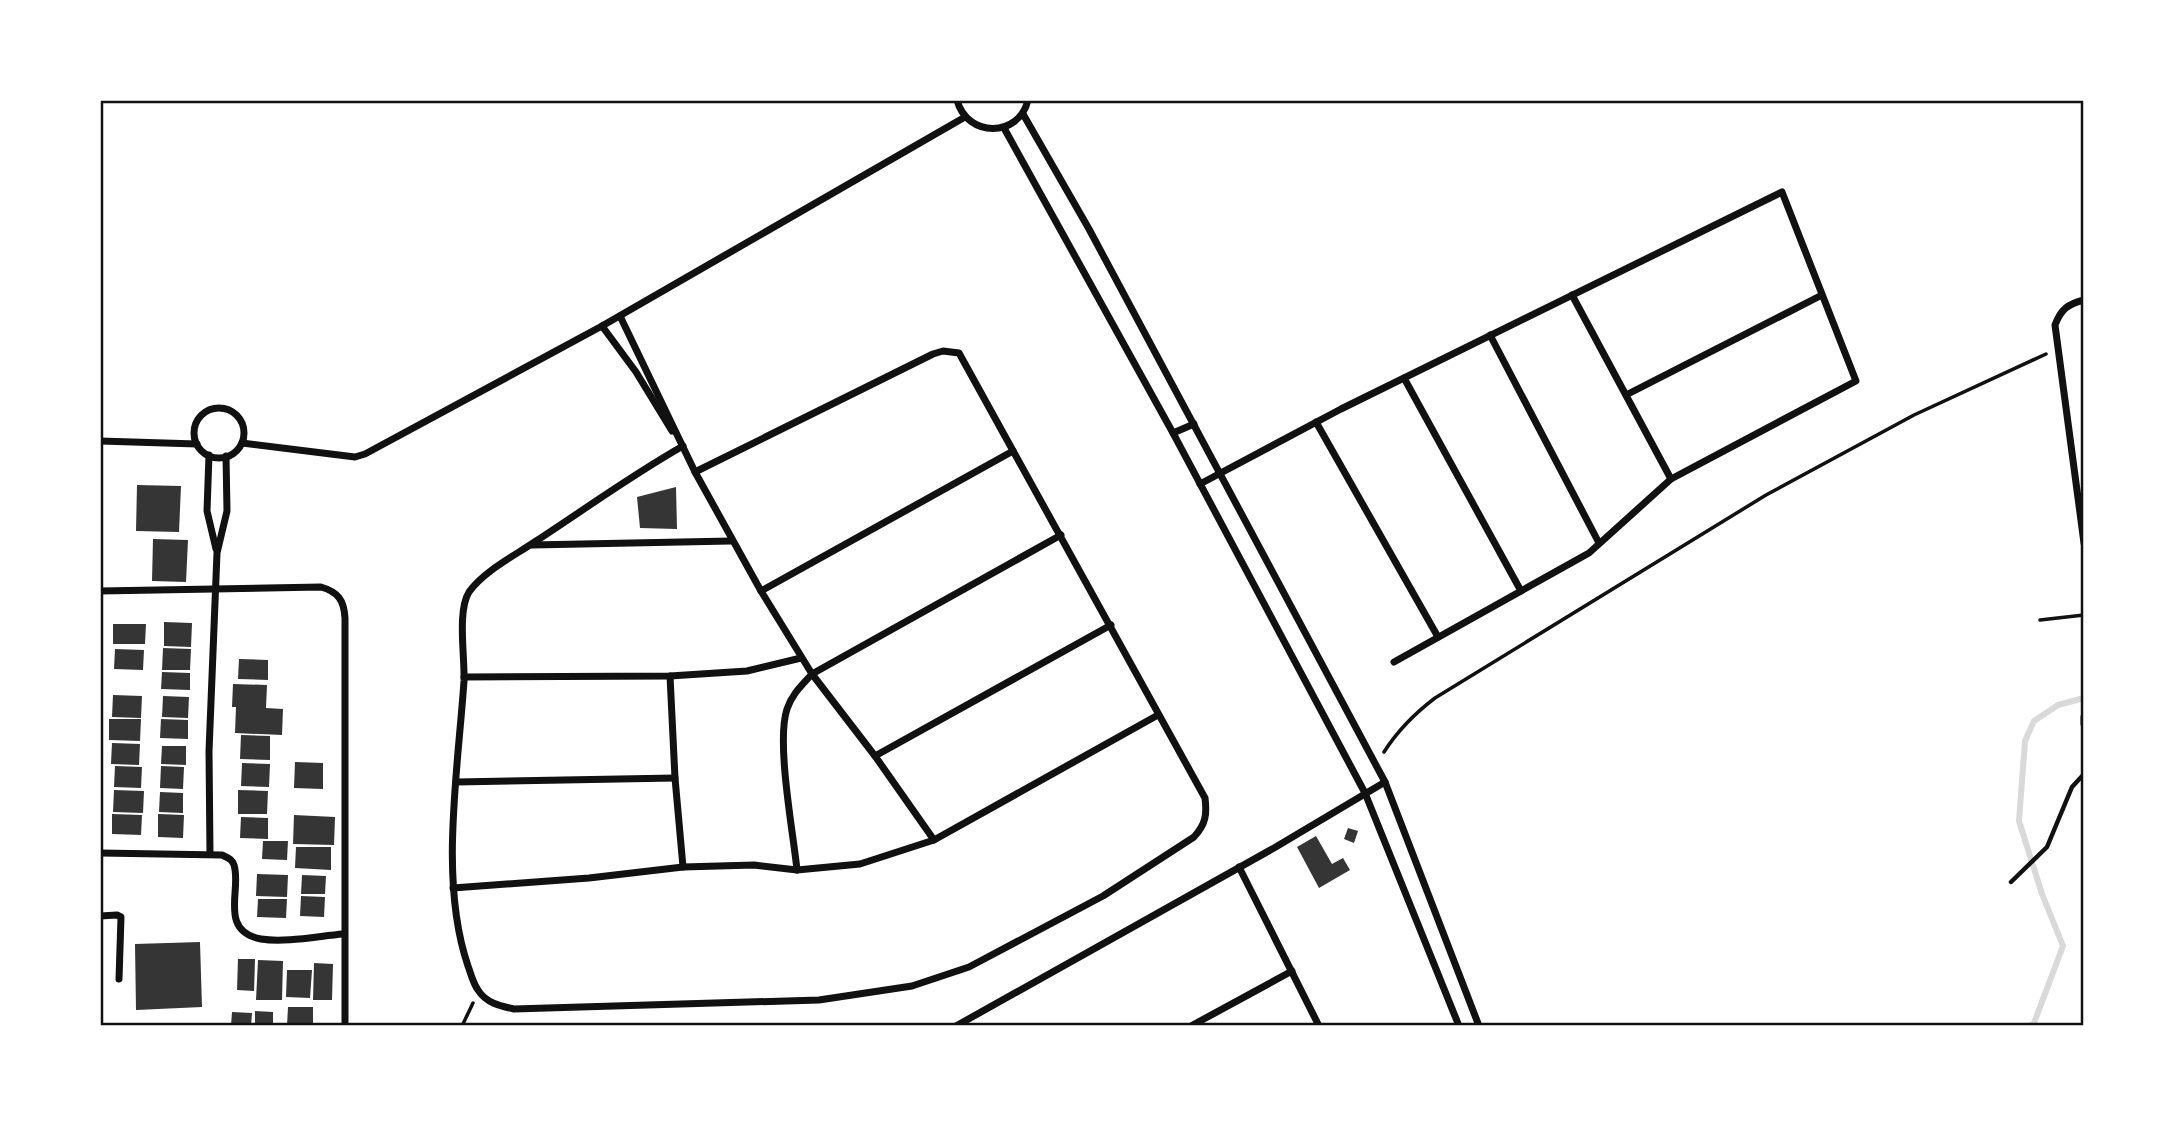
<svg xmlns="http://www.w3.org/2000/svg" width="2184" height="1126" font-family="Georgia,serif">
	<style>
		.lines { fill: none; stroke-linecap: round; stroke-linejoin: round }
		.stream { stroke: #d9d9d9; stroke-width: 6 }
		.building { fill: #353535 }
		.path { stroke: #111; stroke-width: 3.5 }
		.service { stroke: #111; stroke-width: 4.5 }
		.minor { stroke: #111; stroke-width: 7 }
		.neatline { fill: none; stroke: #111; stroke-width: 2.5 }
	</style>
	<rect width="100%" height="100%" fill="#fff"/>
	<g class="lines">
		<path class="stream" d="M 2029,1026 L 2034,1023 L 2063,946 L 2042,894 L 2019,821 L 2025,741 L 2034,721 L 2058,705 L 2084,698"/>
	</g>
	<g class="building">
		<path d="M 137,485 L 181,486 L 179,532 L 136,531 Z"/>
		<path d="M 676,487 L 677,529 L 640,528 L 637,497 Z"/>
		<path d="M 153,539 L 188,540 L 186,582 L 152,581 Z"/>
		<path d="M 164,622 L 192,623 L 191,647 L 164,646 Z"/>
		<path d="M 113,624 L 146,624 L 145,644 L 113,644 Z"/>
		<path d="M 163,648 L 191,649 L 190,670 L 162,670 Z"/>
		<path d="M 115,649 L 144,650 L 143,670 L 114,669 Z"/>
		<path d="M 239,659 L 268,660 L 268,680 L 238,679 Z"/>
		<path d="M 162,672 L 190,673 L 190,690 L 161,689 Z"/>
		<path d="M 233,684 L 267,685 L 266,708 L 283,709 L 282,735 L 235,733 L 236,707 L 232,707 Z"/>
		<path d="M 113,695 L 142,696 L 141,718 L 112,717 Z"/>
		<path d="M 163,696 L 189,697 L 188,718 L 162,717 Z"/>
		<path d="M 109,719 L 141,719 L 140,741 L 109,740 Z"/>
		<path d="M 161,719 L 188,720 L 188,739 L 160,738 Z"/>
		<path d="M 241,735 L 270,736 L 270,760 L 240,759 Z"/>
		<path d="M 112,743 L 140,744 L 139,765 L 111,764 Z"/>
		<path d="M 162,746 L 186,746 L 186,765 L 161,764 Z"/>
		<path d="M 295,762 L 323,763 L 323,789 L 294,788 Z"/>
		<path d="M 242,763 L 270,764 L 269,787 L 241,786 Z"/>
		<path d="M 115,766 L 142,767 L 141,788 L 114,787 Z"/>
		<path d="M 161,766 L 184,767 L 183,789 L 160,788 Z"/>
		<path d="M 114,790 L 144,791 L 143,813 L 113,812 Z"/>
		<path d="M 238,790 L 268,791 L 267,814 L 238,814 Z"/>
		<path d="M 160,792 L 183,793 L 183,813 L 159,812 Z"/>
		<path d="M 112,814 L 142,815 L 141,835 L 112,834 Z"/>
		<path d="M 158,814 L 184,815 L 183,838 L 158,837 Z"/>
		<path d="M 294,815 L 335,817 L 334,845 L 293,844 Z"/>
		<path d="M 241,817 L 268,818 L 268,839 L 240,838 Z"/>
		<path d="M 1348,828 L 1358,831 L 1354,843 L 1344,839 Z"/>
		<path d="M 1316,836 L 1332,864 L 1343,858 L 1350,870 L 1319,888 L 1297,847 Z"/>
		<path d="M 263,841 L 288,841 L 287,860 L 262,859 Z"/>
		<path d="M 296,847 L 331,847 L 331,870 L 295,868 Z"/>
		<path d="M 257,874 L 288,875 L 287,897 L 256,896 Z"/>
		<path d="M 302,875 L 326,876 L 325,894 L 301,894 Z"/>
		<path d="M 301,896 L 325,897 L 324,917 L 300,916 Z"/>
		<path d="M 258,899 L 287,899 L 286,918 L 257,917 Z"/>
		<path d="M 200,942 L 202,1007 L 136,1010 L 135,944 Z"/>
		<path d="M 238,959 L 255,959 L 254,991 L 237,990 Z"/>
		<path d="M 258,960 L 283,961 L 282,1000 L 256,1000 Z"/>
		<path d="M 314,963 L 333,964 L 332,1000 L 313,1000 Z"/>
		<path d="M 287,970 L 312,970 L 310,998 L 286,997 Z"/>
		<path d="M 288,1007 L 313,1007 L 313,1026 L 287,1026 Z"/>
		<path d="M 255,1011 L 273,1012 L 273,1026 L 255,1026 Z"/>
		<path d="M 232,1012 L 252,1013 L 251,1026 L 231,1026 Z"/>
	</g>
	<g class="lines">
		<g class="path">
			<path d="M 2040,620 L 2084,615"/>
			<path d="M 1384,752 C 1398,730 1414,714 1435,698 L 1766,495 L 1914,415 L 2046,354"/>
			<path d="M 462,1026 L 473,1003"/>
		</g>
		<path class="service" d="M 2011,882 L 2047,847 L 2072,787 L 2084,774"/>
		<g class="minor">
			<path d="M 957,100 C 967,138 1019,138 1028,100"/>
			<path d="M 1023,114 L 1089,229 L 1385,782 L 1479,1026"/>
			<path d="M 1004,128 L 1173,433 L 1365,793 L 1459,1026"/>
			<path d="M 1572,295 L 1671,479"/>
			<path d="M 2084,300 C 2068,304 2061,309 2055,325 L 2084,543"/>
			<path d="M 620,316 L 695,472 L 761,591 L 812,674 L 875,756 L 934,840"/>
			<path d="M 602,326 L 636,372 L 672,431"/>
			<path d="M 1490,335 L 1599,543"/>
			<path d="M 1404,378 L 1521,591"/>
			<path d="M 1626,395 L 1822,295"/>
			<circle cx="219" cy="433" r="25"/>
			<path d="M 1316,422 L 1438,637"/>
			<path d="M 1173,433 L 1194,424"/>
			<path d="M 100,441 L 197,444"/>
			<path d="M 242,443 L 355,457 L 365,454 L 602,326 L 965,117"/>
			<path d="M 683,446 C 632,475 585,509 536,541 C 514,556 484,571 469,592 C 457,611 465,658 464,681 C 458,770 439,882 468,966 C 471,974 473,983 478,990 C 486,1003 500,1006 514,1009 L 819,1000 L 912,986 L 969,967 L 1103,896 L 1194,837 C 1206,824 1207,814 1205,798 L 959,353 L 943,351 L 933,354 L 695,472"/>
			<path d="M 209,455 L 207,511 L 216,549"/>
			<path d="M 1200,484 L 1341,409 L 1782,192 L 1856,381 L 1671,479 L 1589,553 L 1394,662"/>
			<path d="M 532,545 L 731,541"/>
			<path d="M 100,591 L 321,587 C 338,592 344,600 345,618 L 345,1026"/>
			<path d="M 761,591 L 1013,451"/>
			<path d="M 670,676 L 675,778 L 683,867"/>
			<path d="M 464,677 L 670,676 L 747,671 L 801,658"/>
			<path d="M 2084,717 L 2084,724"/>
			<path d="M 875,756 L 1111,625"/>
			<path d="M 456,782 L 675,778"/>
			<path d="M 100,853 L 222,855 C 228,858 232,859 234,865 C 242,889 218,931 261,939 C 285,943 319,936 343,934"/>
			<path d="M 210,854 L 209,751 L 217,553 L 227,511 L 226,456"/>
			<path d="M 1239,867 L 1319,1026"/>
			<path d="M 797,870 C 793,831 776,742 787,709 C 792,694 802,685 812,674 L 1061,535"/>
			<path d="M 453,888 L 589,878 L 683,867 L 754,865 L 797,870 L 860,864 L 934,840 L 1158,715"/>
			<path d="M 100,916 L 117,915 L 121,917 L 119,979"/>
			<path d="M 956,1026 L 1274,848 L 1385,782"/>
			<path d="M 1191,1026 L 1292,971"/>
		</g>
	</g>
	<rect width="2184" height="1126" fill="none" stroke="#ffffff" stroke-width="203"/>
	<rect x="102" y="102" width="1980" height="922" class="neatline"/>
</svg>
